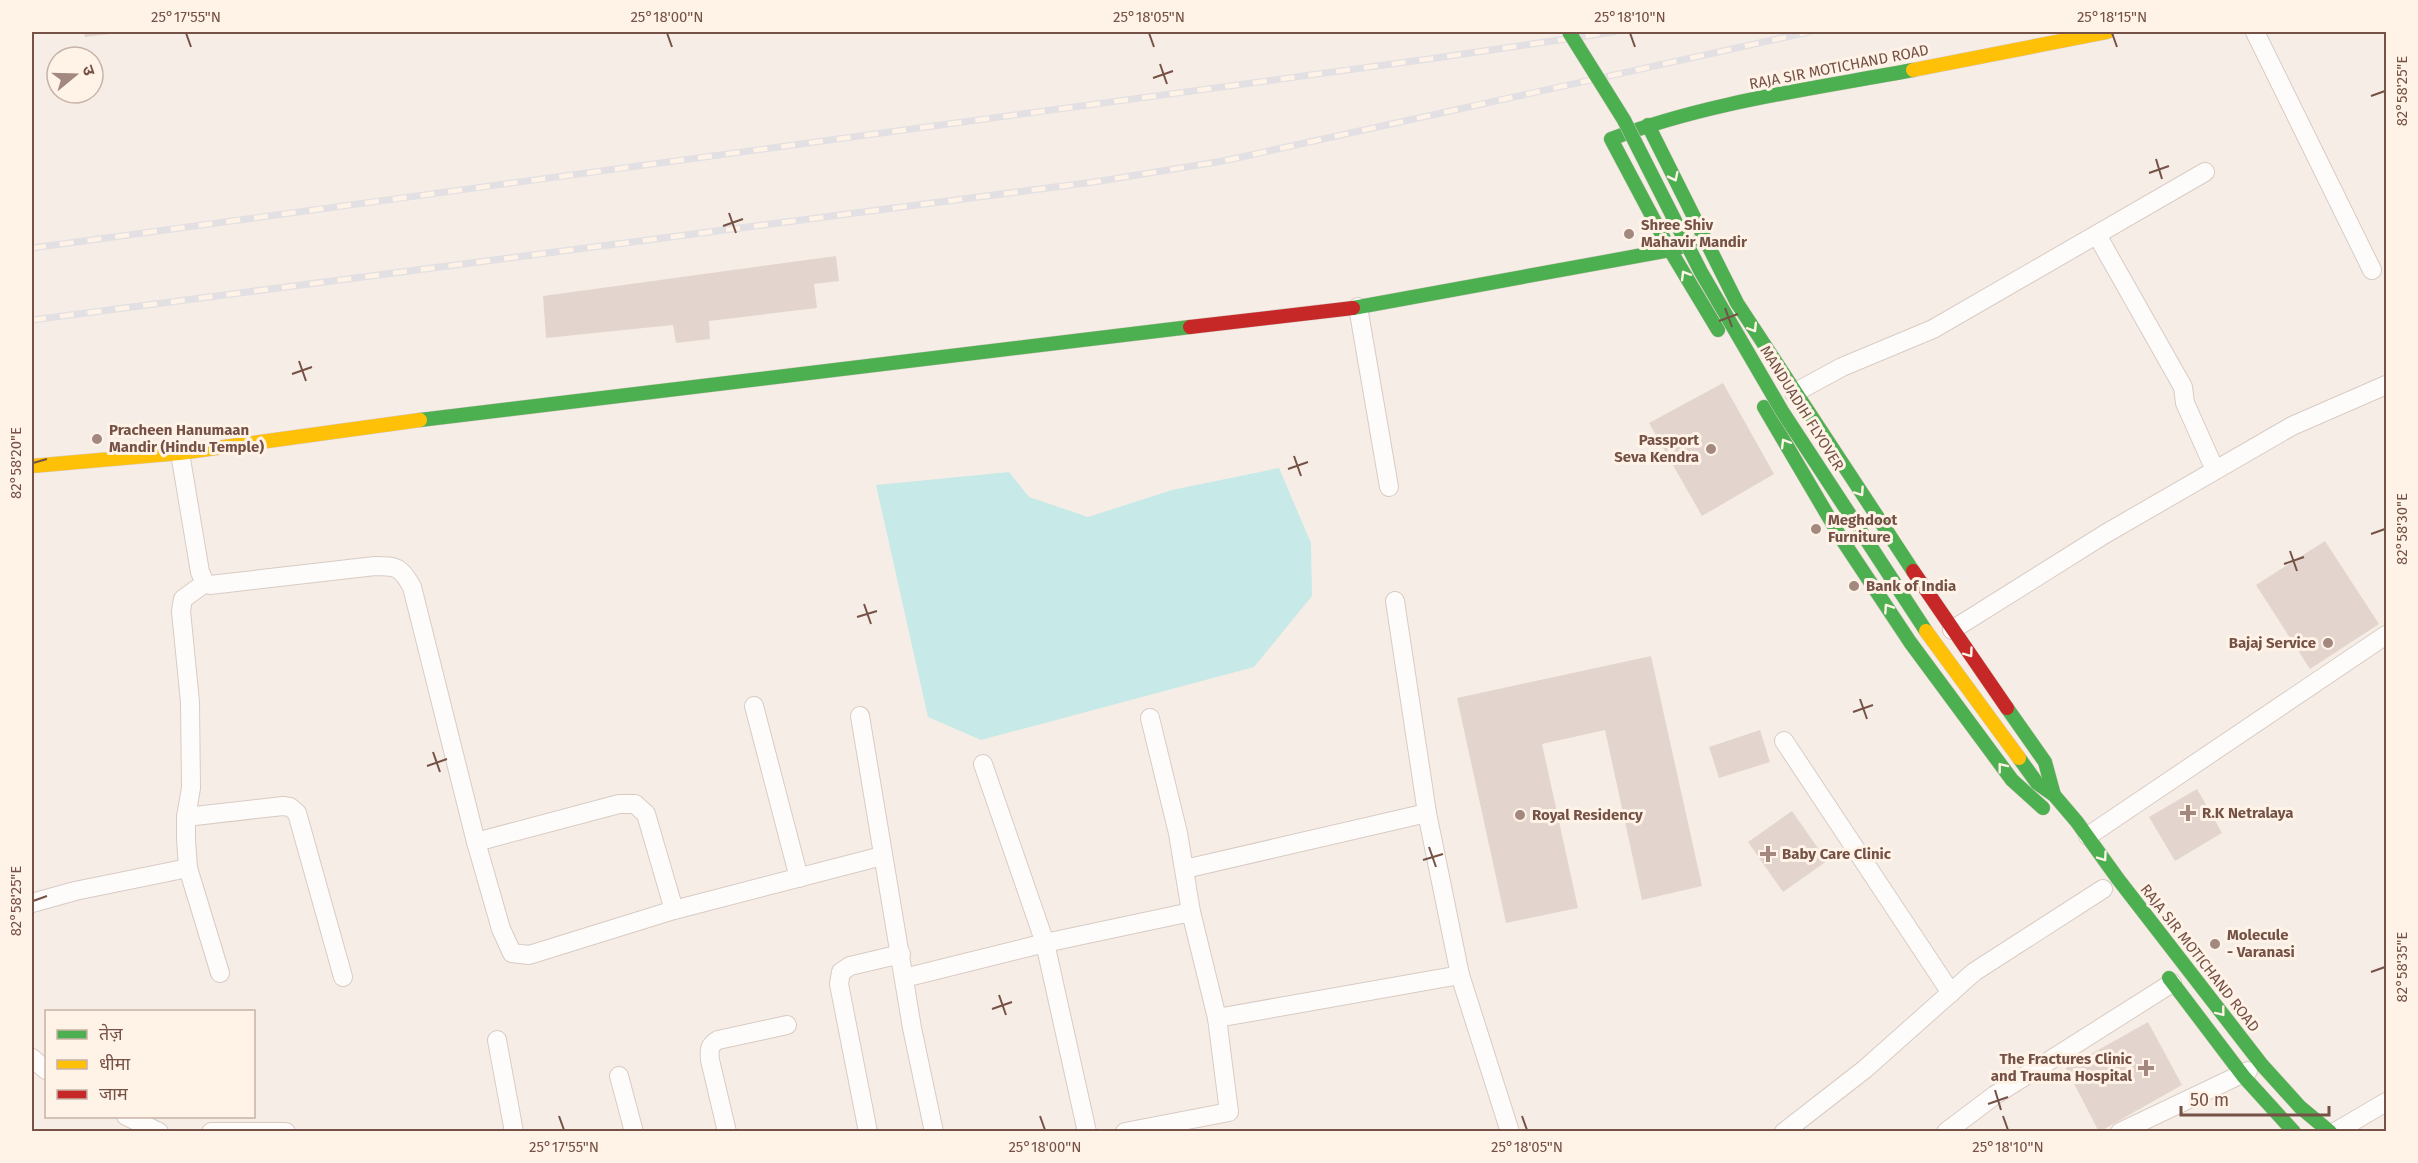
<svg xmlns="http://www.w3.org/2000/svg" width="2418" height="1163" font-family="'Fira Sans','Noto Sans Devanagari',sans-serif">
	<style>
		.water { fill: #c7e9e7 }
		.building { fill: #e3d5cd }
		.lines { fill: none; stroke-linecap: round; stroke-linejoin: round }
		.street-casing { stroke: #d8cbc4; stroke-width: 20 }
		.fast-casing { stroke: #d7c9c2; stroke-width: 15 }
		.slow-casing { stroke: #d7c9c2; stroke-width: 15 }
		.jam-casing { stroke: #d7c9c2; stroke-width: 15 }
		.street { stroke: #fefcfb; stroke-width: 18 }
		.fast { stroke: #4caf50; stroke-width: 14 }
		.slow { stroke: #ffc107; stroke-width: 14 }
		.jam { stroke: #c62828; stroke-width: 14 }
		.rail-casing { stroke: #e3e0e3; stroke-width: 7 }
		.rail { stroke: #fff2e7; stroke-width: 4.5; stroke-dasharray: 14; stroke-linecap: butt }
		.fast-bridge-casing { stroke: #d5c9c3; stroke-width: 15; stroke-linecap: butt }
		.slow-bridge-casing { stroke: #d5c9c3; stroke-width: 15; stroke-linecap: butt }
		.fast-bridge { stroke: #4caf50; stroke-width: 14 }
		.slow-bridge { stroke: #ffc107; stroke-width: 14 }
		.oneway { stroke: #fff2e7 }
		.ticks { fill: none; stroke: #755146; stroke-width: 2 }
		.poi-dot { fill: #a2887e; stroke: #fff2e7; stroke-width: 2 }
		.labels { text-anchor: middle; stroke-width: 6; stroke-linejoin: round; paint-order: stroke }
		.street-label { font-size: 15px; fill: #755146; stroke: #fff2e7 }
		.poi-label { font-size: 15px; font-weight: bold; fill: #755146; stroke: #fff2e7; text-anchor: start }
		.neatline { fill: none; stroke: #755146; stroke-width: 2 }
		.ticks-label { font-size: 15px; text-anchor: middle; fill: #755146 }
	</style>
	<rect width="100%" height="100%" fill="#f6eee6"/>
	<path class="water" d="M 1279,468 L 1311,543 L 1312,596 L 1254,667 L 981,740 L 928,717 L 876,485 L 1009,472 L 1029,497 L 1088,517 L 1172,490 Z"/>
	<g class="building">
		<path d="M 84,32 L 118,32 L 118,33 L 85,37 Z"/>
		<path d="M 836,256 L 839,281 L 814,284 L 817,308 L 709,321 L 710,339 L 676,343 L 673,325 L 546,338 L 543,296 Z"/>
		<path d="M 1723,383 L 1774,474 L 1702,516 L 1649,423 Z"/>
		<path d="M 2325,541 L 2379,624 L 2310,669 L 2256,585 Z"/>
		<path d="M 1651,656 L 1702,886 L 1642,900 L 1605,730 L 1542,744 L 1578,908 L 1506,923 L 1457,698 Z"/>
		<path d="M 1760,730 L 1770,762 L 1719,778 L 1709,747 Z"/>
		<path d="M 2197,789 L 2222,833 L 2175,861 L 2149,817 Z"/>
		<path d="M 1792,811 L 1827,861 L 1783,892 L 1748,842 Z"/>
		<path d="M 2148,1022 L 2182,1085 L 2099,1132 L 2066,1068 Z"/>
	</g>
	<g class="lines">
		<g class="street-casing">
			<g id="street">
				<path d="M 2255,32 L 2372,270"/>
				<path d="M 2097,235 L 2183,387 L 2185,403 L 2215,470"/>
				<path d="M 1358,307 L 1389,487"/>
				<path d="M 1794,393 L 1842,367 L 1933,329 L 2205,172"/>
				<path d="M 180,453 L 200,572 L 205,583 L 210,585 L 375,566 C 397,566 401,567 412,587 L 476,842 L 501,929 L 512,953 L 529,955 L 674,910 L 882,856"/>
				<path d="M 205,583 L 183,599 L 181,611 L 190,702 L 191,788 L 186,817 L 186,839 L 188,868 L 220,973"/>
				<path d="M 1952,630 L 2105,534 L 2292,426 L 2386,385"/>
				<path d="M 754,706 L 799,878"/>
				<path d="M 860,716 L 912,1028 L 934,1132"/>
				<path d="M 1784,741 L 1951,993"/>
				<path d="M 983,764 L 1045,943 L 1087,1132"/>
				<path d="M 186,817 L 283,806 L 290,807 L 297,813 L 343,977"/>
				<path d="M 2088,836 L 2386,635"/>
				<path d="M 476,842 L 619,804 L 635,804 L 646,814 L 674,910"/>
				<path d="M 1185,869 L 1427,813"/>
				<path d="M 32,903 L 75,891 L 188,868"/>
				<path d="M 1460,975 L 1510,1132"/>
				<path d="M 904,978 L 1045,943 L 1191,912"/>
				<path d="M 1217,1018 L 1460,975 L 1427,813 L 1395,601"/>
				<path d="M 497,1040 L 514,1132"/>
				<path d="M 32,1058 L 46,1070"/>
				<path d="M 619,1076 L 634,1132"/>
				<path d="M 126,1116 L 159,1132"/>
				<path d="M 211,1132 L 286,1132"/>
				<path d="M 727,1132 L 710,1060 C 709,1050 709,1045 718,1040 L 787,1025"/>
				<path d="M 868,1132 L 839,984 L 841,972 L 850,966 L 901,954"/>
				<path d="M 1125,1132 L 1229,1112 L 1217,1018 L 1191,912 L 1178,833 L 1150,718"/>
				<path d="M 1784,1132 L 1865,1069 L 1974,972 L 2103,889"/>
				<path d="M 1946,1132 L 1995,1095 L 2172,983"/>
				<path d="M 2120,1132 L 2248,1071"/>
				<path d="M 2335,1132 L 2386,1102"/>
			</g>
		</g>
		<g class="fast-casing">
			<g id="fast">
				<path d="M 1648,125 L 1737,303 L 1913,571"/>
				<path d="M 1353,308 L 1670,250 L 1706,240"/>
				<path d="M 1718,330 L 1670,250 L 1611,139 C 1707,102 1812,89 1913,70"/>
				<path d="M 1764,407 L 1841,538 L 1910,642 L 2012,780 L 2043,808"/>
				<path d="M 420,420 L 1190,327"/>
				<path d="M 2007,708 L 2045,762 L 2054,795"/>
				<path d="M 2019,758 L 2037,783 L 2054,795 L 2077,822 L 2118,879 L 2262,1065 L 2300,1107 L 2330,1132"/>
				<path d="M 2169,978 L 2244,1077 L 2294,1132"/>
			</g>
		</g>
		<g class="slow-casing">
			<g id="slow">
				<path d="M 1913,70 L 2107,32"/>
				<path d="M 32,466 L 180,453 L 420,420"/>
			</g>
		</g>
		<g class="jam-casing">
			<g id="jam">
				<path d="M 1190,327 L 1353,308"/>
				<path d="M 1913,571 L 2007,708"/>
			</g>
		</g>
		<use href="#street" class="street"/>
		<use href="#fast" class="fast"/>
		<use href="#slow" class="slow"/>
		<use href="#jam" class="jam"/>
		<g class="rail-casing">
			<g id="rail">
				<path d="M 32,248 L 1436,58 L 1614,32"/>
				<path d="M 32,320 L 1094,182 L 1223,161 L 1809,32"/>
			</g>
		</g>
		<use href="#rail" class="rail"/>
		<g class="fast-bridge-casing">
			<path id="fast-bridge" d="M 1569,32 L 1624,120 L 1701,272 L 1782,411 L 1926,631"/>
		</g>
		<g class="slow-bridge-casing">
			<path id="slow-bridge" d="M 1926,631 L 2019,758"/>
		</g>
		<use href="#fast-bridge" class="fast-bridge"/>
		<use href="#slow-bridge" class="slow-bridge"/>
	</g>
	<defs><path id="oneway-chevron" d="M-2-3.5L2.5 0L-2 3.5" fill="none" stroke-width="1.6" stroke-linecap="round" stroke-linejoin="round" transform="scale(1.5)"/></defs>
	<g class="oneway">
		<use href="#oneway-chevron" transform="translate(1674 177) rotate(64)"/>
		<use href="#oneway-chevron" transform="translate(1685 275) rotate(-121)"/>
		<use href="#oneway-chevron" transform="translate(1753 328) rotate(58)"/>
		<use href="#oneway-chevron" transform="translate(1785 443) rotate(-121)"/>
		<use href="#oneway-chevron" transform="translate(1860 492) rotate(56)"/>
		<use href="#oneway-chevron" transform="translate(1888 608) rotate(-124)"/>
		<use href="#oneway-chevron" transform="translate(1969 653) rotate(54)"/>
		<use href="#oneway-chevron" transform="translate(2002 767) rotate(-128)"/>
		<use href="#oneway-chevron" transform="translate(2103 857) rotate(55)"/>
		<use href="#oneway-chevron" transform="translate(2221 1012) rotate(52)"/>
	</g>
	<path class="ticks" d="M 186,33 L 191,47M 667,33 L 672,47M 1149,33 L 1154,47M 1630,33 L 1635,47M 2112,33 L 2117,47M 1160,64 L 1167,84M 1153,78 L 1173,71M 2371,96 L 2385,91M 2156,159 L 2162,179M 2149,173 L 2169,166M 729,213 L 736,233M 723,226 L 743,219M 1725,308 L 1732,327M 1719,321 L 1738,314M 299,361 L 306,381M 292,374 L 312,367M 1294,456 L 1301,476M 33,463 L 47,459M 1288,469 L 1308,462M 2371,534 L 2385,529M 2290,551 L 2297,571M 2284,564 L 2304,557M 864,604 L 871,624M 857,617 L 877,611M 1860,699 L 1867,719M 1853,712 L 1873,705M 433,752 L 440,772M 427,766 L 447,759M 1429,847 L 1436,867M 1423,860 L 1443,854M 33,901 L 47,896M 2371,972 L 2385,967M 999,995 L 1006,1015M 992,1009 L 1012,1002M 1995,1090 L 2001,1110M 1988,1104 L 2008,1097M 559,1116 L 564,1130M 1040,1116 L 1045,1130M 1522,1116 L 1527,1130M 2003,1116 L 2008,1130"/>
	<g class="poi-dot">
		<circle cx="1629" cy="234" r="6"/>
		<circle cx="97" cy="439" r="6"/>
		<circle cx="1711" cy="449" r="6"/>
		<circle cx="1816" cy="529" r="6"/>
		<circle cx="1854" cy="586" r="6"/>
		<circle cx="2328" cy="643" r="6"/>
		<path d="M2185 804h6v6h6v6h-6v6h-6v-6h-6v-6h6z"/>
		<circle cx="1520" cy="815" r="6"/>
		<path d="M1765 845h6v6h6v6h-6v6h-6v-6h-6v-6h6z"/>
		<circle cx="2215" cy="944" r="6"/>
		<path d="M2143 1059h6v6h6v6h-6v6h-6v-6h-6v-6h6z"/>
	</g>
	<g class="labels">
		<g class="street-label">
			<text transform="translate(1839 67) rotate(-11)" y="5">RAJA SIR MOTICHAND ROAD</text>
			<text transform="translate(1802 408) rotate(58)" y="5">MANDUADIH FLYOVER</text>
			<text transform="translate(2200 958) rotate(52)" y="5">RAJA SIR MOTICHAND ROAD</text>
		</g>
		<g class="poi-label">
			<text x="1641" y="230">Shree Shiv<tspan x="1641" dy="17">Mahavir Mandir</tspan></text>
			<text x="109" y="435">Pracheen Hanumaan<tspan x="109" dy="17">Mandir (Hindu Temple)</tspan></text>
			<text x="1699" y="445" text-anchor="end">Passport<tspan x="1699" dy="17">Seva Kendra</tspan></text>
			<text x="1828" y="525">Meghdoot<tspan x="1828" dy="17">Furniture</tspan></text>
			<text x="1866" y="591">Bank of India</text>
			<text x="2316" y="648" text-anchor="end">Bajaj Service</text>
			<text x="2202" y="818">R.K Netralaya</text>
			<text x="1532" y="820">Royal Residency</text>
			<text x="1782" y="859">Baby Care Clinic</text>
			<text x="2227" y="940">Molecule<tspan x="2227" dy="17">- Varanasi</tspan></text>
			<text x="2132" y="1064" text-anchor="end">The Fractures Clinic<tspan x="2132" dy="17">and Trauma Hospital</tspan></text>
		</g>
	</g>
	<rect width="2418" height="1163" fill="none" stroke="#fff2e7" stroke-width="66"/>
	<rect x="45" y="1010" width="210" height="108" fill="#fff2e7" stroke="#c8b2a7" stroke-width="1.5"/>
	<rect x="57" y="1030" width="30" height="9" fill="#4caf50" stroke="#c8b2a7" stroke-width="1.5"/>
	<text x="99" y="1040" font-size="18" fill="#755146">तेज़</text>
	<rect x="57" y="1060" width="30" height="9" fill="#ffc107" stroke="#c8b2a7" stroke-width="1.5"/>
	<text x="99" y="1070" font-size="18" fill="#755146">धीमा</text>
	<rect x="57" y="1090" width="30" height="9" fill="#c62828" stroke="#c8b2a7" stroke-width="1.5"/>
	<text x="99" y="1100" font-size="18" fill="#755146">जाम</text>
	<g transform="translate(75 75) rotate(71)"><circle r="28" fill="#fff2e7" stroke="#c8b2a7" stroke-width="1.5"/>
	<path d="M0-4.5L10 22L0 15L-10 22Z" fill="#a2887e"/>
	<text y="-9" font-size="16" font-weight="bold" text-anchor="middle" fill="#755146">उ</text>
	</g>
	<path d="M2181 1106v9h148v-9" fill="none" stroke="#755146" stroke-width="3"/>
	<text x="2190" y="1106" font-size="18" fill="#755146" stroke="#fff2e7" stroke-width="4.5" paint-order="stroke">50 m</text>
	<rect x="33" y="33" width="2352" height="1097" class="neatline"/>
	<g class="ticks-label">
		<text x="186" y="22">25°17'55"N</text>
		<text x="667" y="22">25°18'00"N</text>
		<text x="1149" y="22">25°18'05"N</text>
		<text x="1630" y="22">25°18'10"N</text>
		<text x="2112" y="22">25°18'15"N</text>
		<text transform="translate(2402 91) rotate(-90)" y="5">82°58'25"E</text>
		<text transform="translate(16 463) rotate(-90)" y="5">82°58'20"E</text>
		<text transform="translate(2402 529) rotate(-90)" y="5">82°58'30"E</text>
		<text transform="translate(16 901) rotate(-90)" y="5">82°58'25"E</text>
		<text transform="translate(2402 967) rotate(-90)" y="5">82°58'35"E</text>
		<text x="564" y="1152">25°17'55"N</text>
		<text x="1045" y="1152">25°18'00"N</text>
		<text x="1527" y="1152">25°18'05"N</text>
		<text x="2008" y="1152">25°18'10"N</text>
	</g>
</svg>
